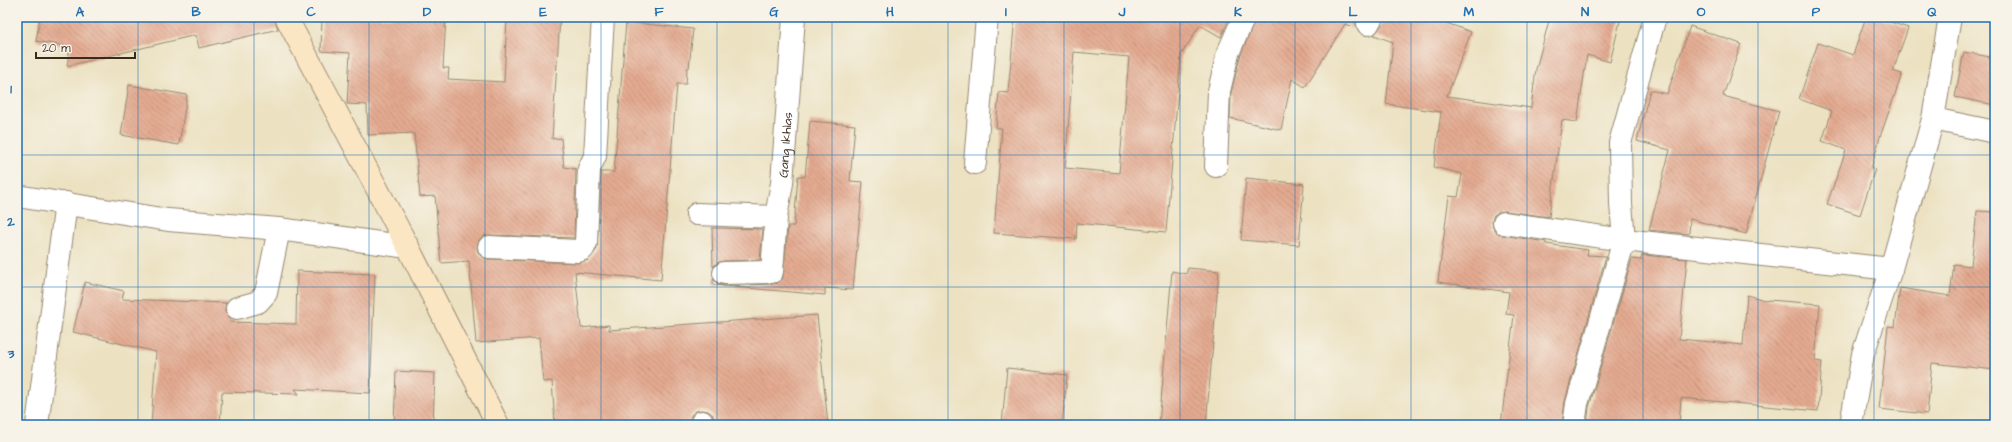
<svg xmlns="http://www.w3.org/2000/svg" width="2012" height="442" font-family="'Architects Daughter',sans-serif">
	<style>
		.building { fill: url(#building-back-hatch); fill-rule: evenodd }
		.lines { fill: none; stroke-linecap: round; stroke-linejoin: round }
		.street-casing { stroke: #948670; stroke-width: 24 }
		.secondary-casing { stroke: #948670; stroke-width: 24 }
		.street { stroke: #fff; stroke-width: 22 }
		.secondary { stroke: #fbe6c4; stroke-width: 22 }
		.grid { fill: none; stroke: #1f6fb2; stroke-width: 1; stroke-opacity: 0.55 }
		.labels { text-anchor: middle; stroke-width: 4; stroke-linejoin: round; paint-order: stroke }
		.street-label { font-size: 13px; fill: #3b2a1e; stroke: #f7f3e8 }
		.neatline { fill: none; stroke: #1f6fb2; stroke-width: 1.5 }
		.grid-label { font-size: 13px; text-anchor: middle; font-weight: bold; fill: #1f6fb2 }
	</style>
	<defs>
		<pattern id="building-back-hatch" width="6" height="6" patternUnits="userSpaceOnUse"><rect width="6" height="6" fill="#e4aa91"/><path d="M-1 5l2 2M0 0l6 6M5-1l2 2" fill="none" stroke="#ba8b76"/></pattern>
	</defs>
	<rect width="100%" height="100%" fill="#f7f3e8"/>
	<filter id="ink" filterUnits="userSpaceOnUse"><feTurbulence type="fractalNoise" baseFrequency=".025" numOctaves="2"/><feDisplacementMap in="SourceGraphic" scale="8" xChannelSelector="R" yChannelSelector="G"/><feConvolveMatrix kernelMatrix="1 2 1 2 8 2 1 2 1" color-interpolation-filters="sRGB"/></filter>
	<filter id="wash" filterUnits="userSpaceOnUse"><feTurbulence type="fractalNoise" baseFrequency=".012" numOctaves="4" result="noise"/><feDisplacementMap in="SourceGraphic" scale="16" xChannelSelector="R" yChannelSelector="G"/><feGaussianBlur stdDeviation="0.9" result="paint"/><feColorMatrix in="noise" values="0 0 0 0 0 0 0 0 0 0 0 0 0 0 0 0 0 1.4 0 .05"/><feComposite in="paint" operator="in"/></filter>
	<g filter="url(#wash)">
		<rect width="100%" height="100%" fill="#ece2c2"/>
		<g id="blocks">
			<g class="building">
				<path d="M 40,17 L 274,17 L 278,29 L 199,48 L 196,35 L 67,66 L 70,47 L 36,41 Z"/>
				<path d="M 322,17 L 446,17 L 443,68 L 449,68 L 448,79 L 504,82 L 507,17 L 560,17 L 552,139 L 561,138 L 564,167 L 576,169 L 574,238 L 490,235 L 484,236 L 479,240 L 477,247 L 478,252 L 482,257 L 488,259 L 577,263 L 588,260 L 597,249 L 601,172 L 614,172 L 626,22 L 693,29 L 689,68 L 687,68 L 686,84 L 677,84 L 661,280 L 575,272 L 581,328 L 609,325 L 609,330 L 817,315 L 828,425 L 714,425 L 713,415 L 708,411 L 702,410 L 696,411 L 691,415 L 690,425 L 555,425 L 552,381 L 543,382 L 539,338 L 476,343 L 469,261 L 441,263 L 435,196 L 420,197 L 414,133 L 368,135 L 367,105 L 347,104 L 350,53 L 321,51 Z"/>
				<path d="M 1015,17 L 1230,17 L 1221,37 L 1200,25 L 1181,55 L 1166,232 L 1077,223 L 1076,239 L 994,233 L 1002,128 L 996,128 L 999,92 L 1008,93 ZM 1074,52 L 1129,57 L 1119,173 L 1065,168 Z"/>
				<path d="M 1256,17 L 1358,17 L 1356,24 L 1357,28 L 1345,24 L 1305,87 L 1292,79 L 1281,130 L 1230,118 L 1231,93 L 1240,57 Z"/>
				<path d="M 1384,17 L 1430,17 L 1471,32 L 1447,96 L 1531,108 L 1536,69 L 1550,17 L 1621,17 L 1610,62 L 1587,55 L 1577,122 L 1562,120 L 1549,217 L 1505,211 L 1499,212 L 1494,215 L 1492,221 L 1493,228 L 1497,233 L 1502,235 L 1546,242 L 1546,244 L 1588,250 L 1587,255 L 1606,256 L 1565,401 L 1562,425 L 1501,425 L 1514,315 L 1506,314 L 1509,292 L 1438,282 L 1449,196 L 1458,197 L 1462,174 L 1434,167 L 1441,112 L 1386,104 L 1393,42 L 1374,35 L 1383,23 Z"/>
				<path d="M 1866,17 L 1876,17 L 1908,28 L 1893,71 L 1902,74 L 1880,137 L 1871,168 L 1875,169 L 1860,215 L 1827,204 L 1846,150 L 1822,141 L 1832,111 L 1799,99 L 1818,43 L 1853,55 Z"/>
				<path d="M 1690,26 L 1741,44 L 1723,96 L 1779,111 L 1746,234 L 1690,219 L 1689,234 L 1649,230 L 1670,150 L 1637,141 L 1650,90 L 1667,94 Z"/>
				<path d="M 1964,52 L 1995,58 L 1995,105 L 1955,97 Z"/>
				<path d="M 129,85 L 187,95 L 179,145 L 121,135 Z"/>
				<path d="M 810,121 L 855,125 L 850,181 L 863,182 L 853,290 L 825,288 L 825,295 L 713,285 L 713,279 L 718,284 L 724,286 L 772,284 L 778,283 L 783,278 L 788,226 L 794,226 L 798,176 L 805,177 Z"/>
				<path d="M 1246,178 L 1304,184 L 1299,245 L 1241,240 Z"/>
				<path d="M 1977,211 L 1995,212 L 1995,370 L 1932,363 L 1927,414 L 1879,409 L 1888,326 L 1895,327 L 1900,288 L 1950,296 L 1954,264 L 1971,266 Z"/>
				<path d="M 712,228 L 763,229 L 760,260 L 723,261 L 717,263 L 713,267 Z"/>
				<path d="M 1642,255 L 1687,259 L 1679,339 L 1743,345 L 1747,295 L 1768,301 L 1768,300 L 1820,304 L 1815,361 L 1822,362 L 1818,411 L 1681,398 L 1679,425 L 1587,425 L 1589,407 L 1632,259 L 1641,260 Z"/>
				<path d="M 1188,268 L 1219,271 L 1206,425 L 1159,425 L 1172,271 L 1186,274 Z"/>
				<path d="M 297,271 L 375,274 L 370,393 L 295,389 L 299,394 L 222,392 L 220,425 L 151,425 L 156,352 L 73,332 L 85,282 L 124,291 L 122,299 L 226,303 L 225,311 L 230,318 L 230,322 L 296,324 Z"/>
				<path d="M 1007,368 L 1067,375 L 1062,425 L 1002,425 Z"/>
				<path d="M 396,371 L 435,373 L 433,425 L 394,425 Z"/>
			</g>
		</g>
	</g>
	<g filter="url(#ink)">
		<use href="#blocks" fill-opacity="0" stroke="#948670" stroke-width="1"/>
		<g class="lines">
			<g class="street-casing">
				<g id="street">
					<path d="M 1368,24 L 1372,17"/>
					<path d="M 1933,119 L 1995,132"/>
					<path d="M 975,163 L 987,17"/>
					<path d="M 1216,166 L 1219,91 L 1228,53 L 1244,17"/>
					<path d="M 17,196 L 168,220 L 279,229 L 408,247"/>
					<path d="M 697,214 L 776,217"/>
					<path d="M 1504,223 L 1624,240 L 1891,269"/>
					<path d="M 489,247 L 578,251 L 583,249 L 586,243 L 589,169 L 595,156 L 603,17"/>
					<path id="s1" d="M 724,273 L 772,272 L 776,217 L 782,183 L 794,17"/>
					<path d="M 237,308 L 258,302 L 266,293 L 279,229"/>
					<path d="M 702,422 L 702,425"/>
					<path d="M 37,425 L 66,203"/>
					<path d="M 1574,425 L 1577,404 L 1624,240 L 1621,204 L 1620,143 L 1655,17"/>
					<path d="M 1851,425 L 1863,354 L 1891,269 L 1933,119 L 1950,17"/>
				</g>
			</g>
			<g class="secondary-casing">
				<path id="secondary" d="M 286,17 L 408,247 L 498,425"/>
			</g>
			<use href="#street" class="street"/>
			<use href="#secondary" class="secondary"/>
		</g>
	</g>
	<path class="grid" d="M 138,17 L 138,425M 254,17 L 254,425M 369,17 L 369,425M 485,17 L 485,425M 601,17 L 601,425M 717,17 L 717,425M 832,17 L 832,425M 948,17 L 948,425M 1064,17 L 1064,425M 1180,17 L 1180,425M 1295,17 L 1295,425M 1411,17 L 1411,425M 1527,17 L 1527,425M 1643,17 L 1643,425M 1758,17 L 1758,425M 1874,17 L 1874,425M 17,155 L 1995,155M 17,287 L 1995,287"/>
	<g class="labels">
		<g class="street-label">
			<text dy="5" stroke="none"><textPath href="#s1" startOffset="176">Gang Ikhlas</textPath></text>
		</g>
	</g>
	<rect width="2012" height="442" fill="none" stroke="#f7f3e8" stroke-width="44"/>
	<path d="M36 52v6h99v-6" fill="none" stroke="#3b2a1e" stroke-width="2"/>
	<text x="42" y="52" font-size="12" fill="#3b2a1e" stroke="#f7f3e8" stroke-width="3" paint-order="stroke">20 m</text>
	<rect x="22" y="22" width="1968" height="398" class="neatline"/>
	<g class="grid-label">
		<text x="80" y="16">A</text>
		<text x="196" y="16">B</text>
		<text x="311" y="16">C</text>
		<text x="427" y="16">D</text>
		<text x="543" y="16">E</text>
		<text x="659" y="16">F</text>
		<text x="774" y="16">G</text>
		<text x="890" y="16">H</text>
		<text x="1006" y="16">I</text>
		<text x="1122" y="16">J</text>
		<text x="1238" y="16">K</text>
		<text x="1353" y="16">L</text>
		<text x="1469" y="16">M</text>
		<text x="1585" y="16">N</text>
		<text x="1701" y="16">O</text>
		<text x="1816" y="16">P</text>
		<text x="1932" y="16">Q</text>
		<text x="11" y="93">1</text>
		<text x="11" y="226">2</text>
		<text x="11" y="358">3</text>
	</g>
</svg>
